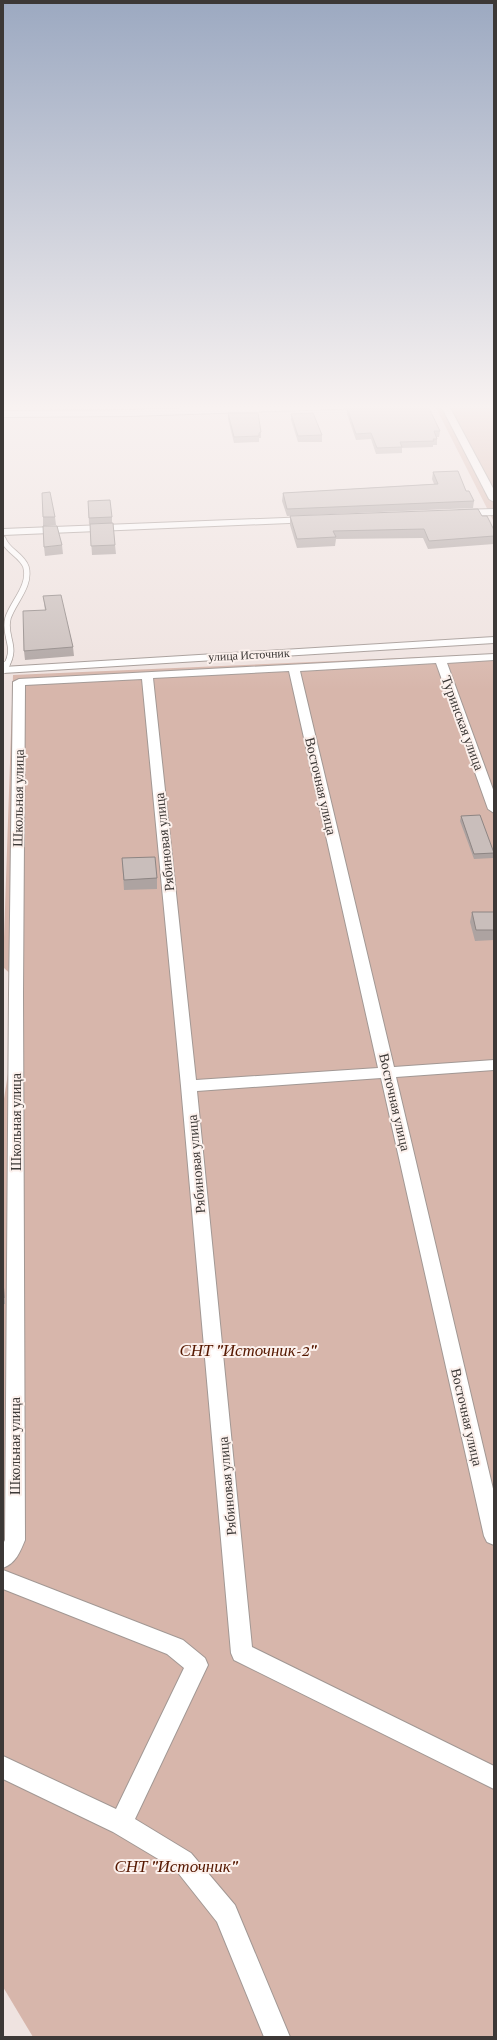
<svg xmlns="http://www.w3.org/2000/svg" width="497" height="2040" font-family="'Crimson Pro',serif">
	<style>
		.green { fill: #d7b6ab }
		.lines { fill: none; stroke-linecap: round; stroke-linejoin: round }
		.service-far1-casing { stroke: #a29894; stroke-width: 7 }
		.service-casing { stroke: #a29894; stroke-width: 8 }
		.minor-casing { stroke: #a29894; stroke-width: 2 }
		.service-far1 { stroke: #fff; stroke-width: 5.5 }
		.service { stroke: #fff; stroke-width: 7 }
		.minor { fill: #fff; fill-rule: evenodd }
		.wall { fill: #ada3a1 }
		.building { fill: #c9bebb; stroke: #8d8583 }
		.labels { text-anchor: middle; stroke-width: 4; stroke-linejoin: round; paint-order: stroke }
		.far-street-label { font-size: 12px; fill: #3c3836; stroke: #fcf1ed }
		.street-label { font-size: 14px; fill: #3c3836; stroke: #fcf1ed }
		.near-park-label { font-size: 17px; font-style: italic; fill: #561801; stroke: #fcf1ed }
	</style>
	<rect width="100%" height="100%" fill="#efe3e0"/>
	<g class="green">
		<path d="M 434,404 L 494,404 L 494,522 Z"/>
		<path d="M 494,654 L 494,2037 L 33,2037 L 3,1987 L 3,1105 L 22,985 L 3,967 L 13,675 Z"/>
	</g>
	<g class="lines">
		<g class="service-far1-casing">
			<path id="service-far1" d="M 3,539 C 7,551 22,555 26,567 C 31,586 13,602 8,618 C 3,637 18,646 6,666"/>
		</g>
		<g class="service-casing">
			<path id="service" d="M 3,670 L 6,665"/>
		</g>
		<g class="minor-casing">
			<g id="minor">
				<path d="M 318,404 L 396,404 L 392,407 L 130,416 L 3,417 L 3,411 L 130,410 Z"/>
				<path d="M 440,404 L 448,404 L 494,490 L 494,502 L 489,499 Z"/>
				<path d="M 494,509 L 494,515 L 459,516 L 454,513 L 459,510 Z"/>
				<path d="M 309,517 L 314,520 L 312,522 L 3,535 L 3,529 Z"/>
				<path d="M 494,637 L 494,643 L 3,673 L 3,667 Z"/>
				<path d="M 494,654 L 494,660 L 447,663 L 494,792 L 494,813 L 488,809 L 436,663 L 300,671 L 394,1067 L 494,1060 L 494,1070 L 396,1077 L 494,1493 L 494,1545 L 487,1542 L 484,1536 L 381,1078 L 197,1091 L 252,1647 L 494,1766 L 494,1789 L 234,1660 L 231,1653 L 181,1086 L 142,679 L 25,685 L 23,993 L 25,1540 C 20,1552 16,1563 3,1568 L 3,1544 L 5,1540 L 9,993 L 13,682 L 19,679 ZM 289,671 L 378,1068 L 196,1080 L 153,678 Z"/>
				<path d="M 3,1570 L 183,1640 L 205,1658 L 208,1665 L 135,1819 L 191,1853 L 235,1905 L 290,2037 L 264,2037 L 217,1922 L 175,1869 L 113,1832 L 3,1779 L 3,1756 L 116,1809 L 184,1668 L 167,1654 L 3,1589 Z"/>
			</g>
		</g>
		<use href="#service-far1" class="service-far1"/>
		<use href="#service" class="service"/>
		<use href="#minor" class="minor"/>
	</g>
	<g class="wall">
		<path d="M 347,408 L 440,431 L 439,437 L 437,437 L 437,445 L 433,445 L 433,447 L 402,448 L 402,453 L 376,454 L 371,439 L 356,440 L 347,414 Z"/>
		<path d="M 228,413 L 261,432 L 261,438 L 259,438 L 259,442 L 234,443 L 228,419 Z"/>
		<path d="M 291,414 L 322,435 L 322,442 L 298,442 L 291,420 Z"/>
		<path d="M 433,472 L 466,491 L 474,501 L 473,508 L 287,516 L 282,501 L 283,493 L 434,484 L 432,479 Z"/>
		<path d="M 88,501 L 112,517 L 112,523 L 89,524 Z"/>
		<path d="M 290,516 L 482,516 L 494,530 L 494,544 L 428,549 L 423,538 L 336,539 L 335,546 L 297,548 L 290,525 Z"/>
		<path d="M 43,517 L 55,517 L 56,525 L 43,526 Z"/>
		<path d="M 90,524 L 115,545 L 116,554 L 92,555 Z"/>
		<path d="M 62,545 L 63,554 L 45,556 L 44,547 Z"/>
		<path d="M 43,596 L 73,647 L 74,656 L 25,660 L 24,651 L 45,610 Z"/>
		<path d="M 461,816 L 494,853 L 493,858 L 474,859 L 460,821 Z"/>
		<path d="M 122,858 L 157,878 L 157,889 L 124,890 Z"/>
		<path d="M 472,912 L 494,912 L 494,940 L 475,941 L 470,922 Z"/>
		<path d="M 3,1271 L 5,1304 L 3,1304 Z"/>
	</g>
	<g class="building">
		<path d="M 417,404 L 427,404 L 440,431 L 434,431 L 437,439 L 433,439 L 434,441 L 400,442 L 402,447 L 377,448 L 371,433 L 356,434 L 347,408 Z"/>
		<path d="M 228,413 L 258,413 L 261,432 L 259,433 L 259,436 L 234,437 Z"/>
		<path d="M 313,413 L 322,435 L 298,436 L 291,414 Z"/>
		<path d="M 458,471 L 466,491 L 469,491 L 474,501 L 287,509 L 283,493 L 438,484 L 433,472 Z"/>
		<path d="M 50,492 L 55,517 L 43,517 L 42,493 Z"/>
		<path d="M 110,500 L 112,517 L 89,518 L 88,501 Z"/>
		<path d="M 478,509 L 482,516 L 487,516 L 494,530 L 494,536 L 429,541 L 424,529 L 333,531 L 336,537 L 297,539 L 290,516 Z"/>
		<path d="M 113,523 L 115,545 L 91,546 L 90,524 Z"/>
		<path d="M 43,526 L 57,526 L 62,545 L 44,547 Z"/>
		<path d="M 61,595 L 73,647 L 24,651 L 23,611 L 46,610 L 43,596 Z"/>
		<path d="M 480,815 L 494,853 L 474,854 L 461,816 Z"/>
		<path d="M 155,857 L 157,878 L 124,880 L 122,858 Z"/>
		<path d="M 472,912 L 494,912 L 494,930 L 476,930 Z"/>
		<path d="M 3,1277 L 4,1298 L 3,1299 Z"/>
	</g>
	<linearGradient id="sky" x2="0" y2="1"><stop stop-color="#9ca9c1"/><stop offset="0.59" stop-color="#f8f2f1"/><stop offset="1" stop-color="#f8f2f1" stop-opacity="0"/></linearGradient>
	<rect width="497" height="690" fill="url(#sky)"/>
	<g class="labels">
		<g class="far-street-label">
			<text transform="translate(249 655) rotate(-3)" y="4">улица Источник</text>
		</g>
		<g class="street-label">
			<text transform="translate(463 723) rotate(70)" y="5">Туринская улица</text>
			<text transform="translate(321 786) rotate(77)" y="5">Восточная улица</text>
			<text transform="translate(18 798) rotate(-89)" y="5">Школьная улица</text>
			<text transform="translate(164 842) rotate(-96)" y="5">Рябиновая улица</text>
			<text transform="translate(395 1102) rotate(77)" y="5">Восточная улица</text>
			<text transform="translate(16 1122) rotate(-90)" y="5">Школьная улица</text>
			<text transform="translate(196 1164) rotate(-95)" y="5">Рябиновая улица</text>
			<text transform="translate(467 1417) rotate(77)" y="5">Восточная улица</text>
			<text transform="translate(15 1446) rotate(-90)" y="5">Школьная улица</text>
			<text transform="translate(227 1486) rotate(-95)" y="5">Рябиновая улица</text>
		</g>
		<g class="near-park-label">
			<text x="248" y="1356">СНТ "Источник-2"</text>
			<text x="176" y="1872">СНТ "Источник"</text>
		</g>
	</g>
	<rect width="497" height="2040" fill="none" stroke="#3c3836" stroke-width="8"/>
</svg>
